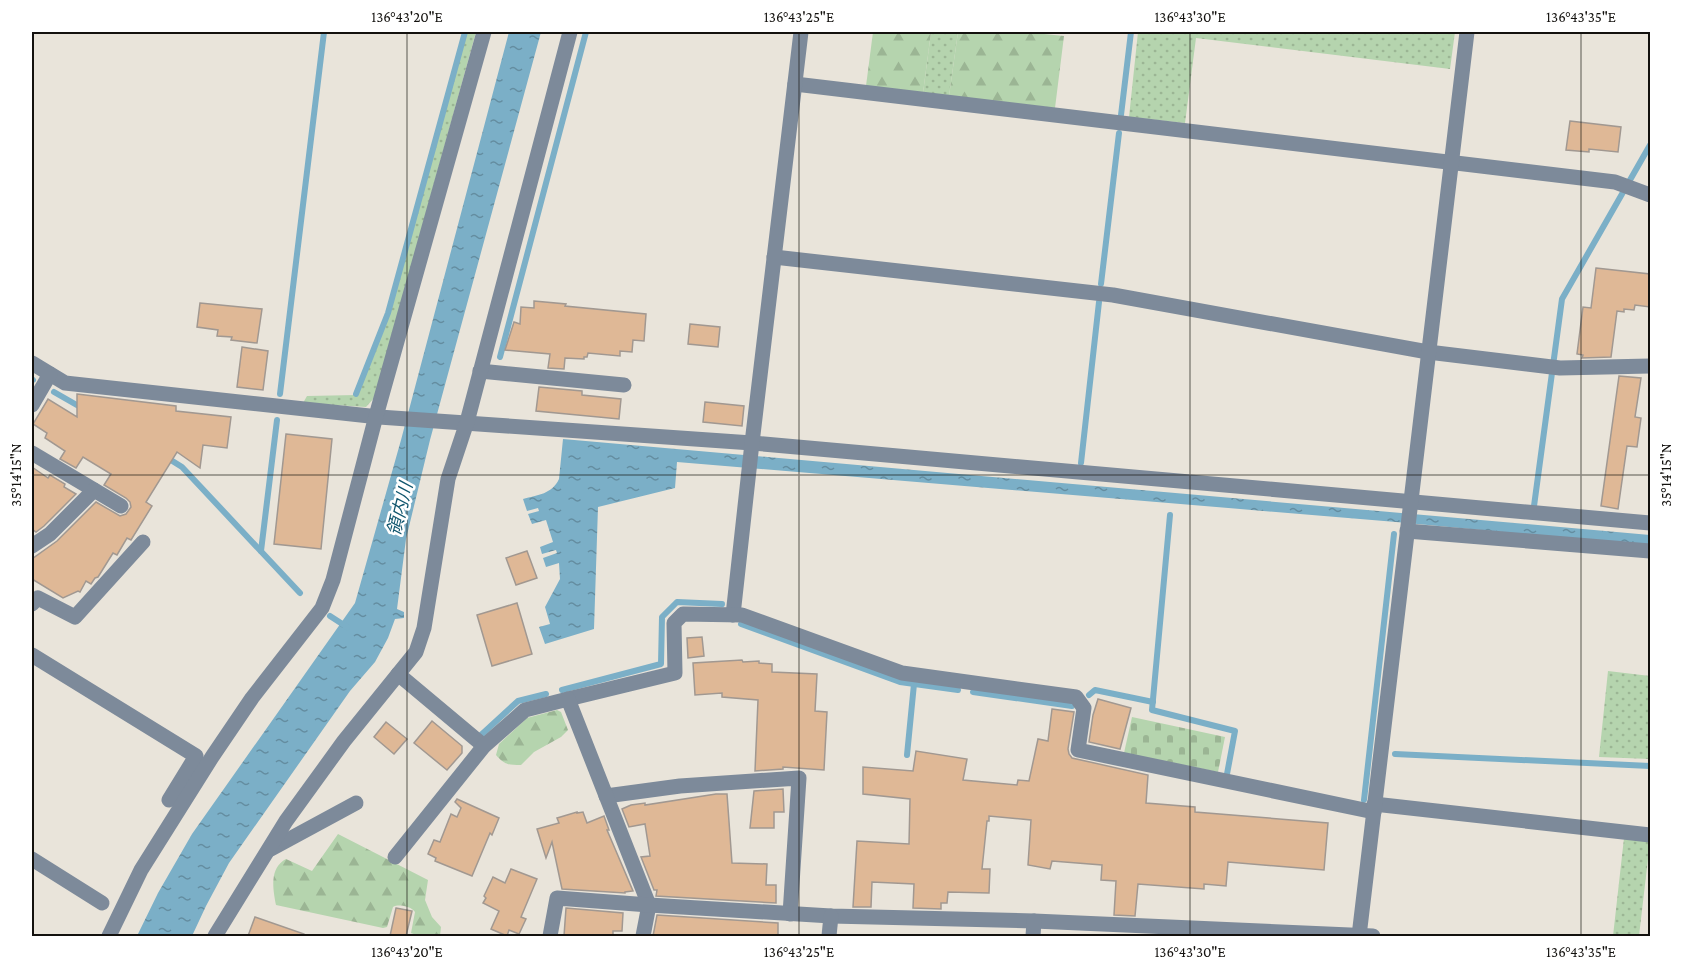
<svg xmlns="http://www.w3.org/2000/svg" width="1682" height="968" font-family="'Crimson Pro','Noto Sans JP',serif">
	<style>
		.grass { fill: url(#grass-dots) }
		.forest { fill: url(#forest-firs) }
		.cemetery { fill: url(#cemetery-stones) }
		.water { fill: url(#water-ripples) }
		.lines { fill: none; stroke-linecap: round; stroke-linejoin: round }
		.stream { stroke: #7bafc7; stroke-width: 6 }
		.building { fill: #dfb896; stroke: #a19891; stroke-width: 1.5 }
		.minor { stroke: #7d8a9a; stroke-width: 15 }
		.ticks { fill: none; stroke: #13110e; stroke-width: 1.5; stroke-opacity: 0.45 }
		.labels { text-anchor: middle; stroke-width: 5; stroke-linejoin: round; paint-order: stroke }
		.water-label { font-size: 18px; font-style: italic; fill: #11566e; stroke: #fff }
		.neatline { fill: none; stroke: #13110e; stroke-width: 2 }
		.ticks-label { font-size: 15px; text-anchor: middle; fill: #13110e }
	</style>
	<defs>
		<pattern id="grass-dots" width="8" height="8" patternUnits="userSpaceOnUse" patternTransform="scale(1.5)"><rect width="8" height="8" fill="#b5d4ae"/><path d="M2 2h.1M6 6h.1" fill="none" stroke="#9bb594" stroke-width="1.8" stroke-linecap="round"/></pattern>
		<pattern id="forest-firs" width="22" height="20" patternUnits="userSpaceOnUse" patternTransform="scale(1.5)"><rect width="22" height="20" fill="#b5d4ae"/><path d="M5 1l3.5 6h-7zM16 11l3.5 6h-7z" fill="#9bb594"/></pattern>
		<pattern id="cemetery-stones" width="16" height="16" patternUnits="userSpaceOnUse" patternTransform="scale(1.5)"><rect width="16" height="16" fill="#b5d4ae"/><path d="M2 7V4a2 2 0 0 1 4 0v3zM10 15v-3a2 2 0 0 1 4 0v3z" fill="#9bb594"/></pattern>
		<pattern id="water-ripples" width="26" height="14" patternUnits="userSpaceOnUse" patternTransform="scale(1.5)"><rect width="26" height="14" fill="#7bafc7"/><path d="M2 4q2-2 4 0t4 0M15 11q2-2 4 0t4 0" fill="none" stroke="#648da0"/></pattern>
	</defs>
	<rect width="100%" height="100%" fill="#e9e4da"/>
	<g class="grass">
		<path d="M 466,32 L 476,32 L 375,397 L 366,407 L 303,403 L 307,396 L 356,395 L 389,313 Z"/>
		<path d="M 931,32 L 958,32 L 949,96 L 923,93 Z"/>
		<path d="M 1138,32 L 1455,32 L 1450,69 L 1196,38 L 1185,123 L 1129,117 Z"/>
		<path d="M 1608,671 L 1650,676 L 1650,759 L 1599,757 Z"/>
		<path d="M 1624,838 L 1650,841 L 1650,859 L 1648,859 L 1639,936 L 1613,936 Z"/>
	</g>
	<g class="forest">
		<path d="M 873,32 L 931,32 L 923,93 L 866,86 Z"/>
		<path d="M 958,32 L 1024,32 L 1064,36 L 1055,108 L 949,96 Z"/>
		<path d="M 557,710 L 561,712 L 568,730 L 561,737 L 534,752 L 521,765 C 508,765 505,765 496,755 L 499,744 L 527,718 Z"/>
		<path d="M 338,834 L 428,880 L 425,900 L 432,917 L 441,927 L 440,936 L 419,936 L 411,933 L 415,912 C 411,906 398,904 393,907 L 387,927 L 383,928 L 276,905 C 273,889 269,868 286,859 L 312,871 Z"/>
	</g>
	<path class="cemetery" d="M 1132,717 L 1225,737 L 1218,772 L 1124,753 Z"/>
	<g class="water">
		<path d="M 509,32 L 541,32 L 430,440 L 406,539 L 397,609 L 404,612 L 404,618 L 395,619 L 388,638 L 375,662 L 350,691 L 229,863 L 206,906 L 192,936 L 137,936 L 158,893 L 192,834 L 355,603 L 401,440 Z"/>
		<path d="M 563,439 L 1650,535 L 1650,546 L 1396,522 L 677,462 L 675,488 L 598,507 L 594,629 L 545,644 L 539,627 L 550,624 L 545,607 L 560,579 L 559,563 L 546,567 L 543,558 L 557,553 L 556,550 L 542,554 L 540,547 L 553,542 L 546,520 L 532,524 L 528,514 L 539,511 L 538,508 L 527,511 L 523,499 C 538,495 552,494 559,479 Z"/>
	</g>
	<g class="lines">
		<g class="stream">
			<path d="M 1121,115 L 1131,32"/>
			<path d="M 1101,284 L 1119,133"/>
			<path d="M 500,357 L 586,32"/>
			<path d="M 32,379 L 33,380"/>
			<path d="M 54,392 L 82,408"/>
			<path d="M 280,394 L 324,32"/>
			<path d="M 356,394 L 388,313 L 465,32"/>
			<path d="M 166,457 L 182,467 L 300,593"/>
			<path d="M 1081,463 L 1099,302"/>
			<path d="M 1534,506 L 1562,299 L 1650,145"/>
			<path d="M 1170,515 L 1152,710 L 1235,731 L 1227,774"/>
			<path d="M 261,551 L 277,420"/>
			<path d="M 330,616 L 347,627"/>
			<path d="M 741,624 L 900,682 L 958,690"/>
			<path d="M 562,690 L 661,664 L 662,617 L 677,602 L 722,604"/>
			<path d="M 973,692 L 1072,706"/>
			<path d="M 1089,695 L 1095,690 L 1153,702"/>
			<path d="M 481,735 L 518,701 L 546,694"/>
			<path d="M 1395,754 L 1650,766"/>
			<path d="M 907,755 L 914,684"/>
			<path d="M 1364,800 L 1394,534"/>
		</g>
	</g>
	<g class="building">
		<path d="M 1570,121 L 1621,127 L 1618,152 L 1589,149 L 1589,152 L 1566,150 Z"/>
		<path d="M 1596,268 L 1650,274 L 1650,307 L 1635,305 L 1634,310 L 1624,309 L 1624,312 L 1617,311 L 1611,357 L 1582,358 L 1583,355 L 1577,354 L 1583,307 L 1591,308 Z"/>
		<path d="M 534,301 L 566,304 L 565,306 L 646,314 L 644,341 L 633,340 L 632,352 L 620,351 L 620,356 L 588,353 L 587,357 L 584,357 L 584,359 L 565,358 L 564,369 L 548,368 L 550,354 L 505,350 L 514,322 L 520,324 L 521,307 L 534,308 Z"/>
		<path d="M 200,303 L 262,309 L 257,343 L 231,340 L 232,337 L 217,336 L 218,330 L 197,327 Z"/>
		<path d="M 690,324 L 720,327 L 718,347 L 688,344 Z"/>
		<path d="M 242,347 L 268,351 L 263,390 L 237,387 Z"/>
		<path d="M 1619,376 L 1641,378 L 1635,417 L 1641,418 L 1637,447 L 1627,446 L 1618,509 L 1601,506 Z"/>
		<path d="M 539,387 L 582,391 L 582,395 L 621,399 L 619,419 L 536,411 Z"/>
		<path d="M 77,394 L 176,406 L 176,411 L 231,417 L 227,448 L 203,445 L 200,468 L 177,452 L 146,502 L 152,506 L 131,540 L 127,538 L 117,555 L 113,553 L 98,577 L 95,578 L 91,584 L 86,581 L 80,592 L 78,591 L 63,598 L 32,579 L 32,559 L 57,541 L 96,502 L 120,516 L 126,514 L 131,507 L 130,502 L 126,498 L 104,485 L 111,474 L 83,457 L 76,468 L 60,459 L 65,451 L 45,438 L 47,433 L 33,424 L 48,399 L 77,417 Z"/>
		<path d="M 705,402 L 744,406 L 742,426 L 703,422 Z"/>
		<path d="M 286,434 L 332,439 L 321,549 L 274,544 Z"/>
		<path d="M 32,467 L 48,478 L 50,475 L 65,484 L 64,487 L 76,494 L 44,526 L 36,532 L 32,529 Z"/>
		<path d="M 527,551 L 537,578 L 516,585 L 506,558 Z"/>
		<path d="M 517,603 L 532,654 L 492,666 L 477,615 Z"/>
		<path d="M 702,637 L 704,656 L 688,658 L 687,638 Z"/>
		<path d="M 742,660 L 743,662 L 759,661 L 759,663 L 772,664 L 772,672 L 817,674 L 815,711 L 827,712 L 824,770 L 783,767 L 783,769 L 755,771 L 758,700 L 722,697 L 722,693 L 695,695 L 693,663 Z"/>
		<path d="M 1098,699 L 1131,708 L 1120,749 L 1089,742 L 1093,715 Z"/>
		<path d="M 1052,709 L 1074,712 L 1068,749 L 1069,754 L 1072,758 L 1148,775 L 1146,803 L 1195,807 L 1195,812 L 1328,823 L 1324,870 L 1228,862 L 1226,886 L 1204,884 L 1204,889 L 1138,884 L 1135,916 L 1114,915 L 1116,881 L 1101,880 L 1102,865 L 1052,861 L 1050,869 L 1028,865 L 1031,820 L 989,816 L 989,821 L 987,821 L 982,869 L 990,869 L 989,893 L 948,892 L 947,903 L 941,903 L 941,909 L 913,908 L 914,884 L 872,882 L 871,907 L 853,907 L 857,841 L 909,844 L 910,799 L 863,794 L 863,767 L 913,771 L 916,751 L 967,759 L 963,780 L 1017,785 L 1018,780 L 1029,781 L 1038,739 L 1048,741 Z"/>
		<path d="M 432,721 L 462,746 L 462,753 L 447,770 L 414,743 Z"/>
		<path d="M 386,722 L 407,739 L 394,754 L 374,737 Z"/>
		<path d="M 783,789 L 784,812 L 774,812 L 774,828 L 750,828 L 754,791 Z"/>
		<path d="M 716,794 L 727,794 L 732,863 L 767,864 L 766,885 L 776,885 L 776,903 L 656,896 L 657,890 L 654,890 L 641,857 L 650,856 L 645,824 L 629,827 L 622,809 L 631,805 L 645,803 L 645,805 Z"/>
		<path d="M 457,799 L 499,818 L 492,835 L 490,833 L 472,876 L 435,861 L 436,858 L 428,854 L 434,840 L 440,842 L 451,814 L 457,817 L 461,808 L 455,802 Z"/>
		<path d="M 577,812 L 577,813 L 583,812 L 587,823 L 604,816 L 609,830 L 607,830 L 633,891 L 625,892 L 625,893 L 562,889 L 552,842 L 546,858 L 537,829 L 559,823 L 557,818 Z"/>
		<path d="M 511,869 L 537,879 L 521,917 L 526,919 L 519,934 L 509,930 L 507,936 L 491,929 L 499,911 L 483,903 L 486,898 L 484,896 L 493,877 L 505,883 Z"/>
		<path d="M 396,908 L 412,911 L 406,936 L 390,936 Z"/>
		<path d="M 566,908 L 623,913 L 622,931 L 613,931 L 613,936 L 564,936 Z"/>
		<path d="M 657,915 L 778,923 L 778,936 L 653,936 Z"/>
		<path d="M 255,917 L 304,934 L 304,936 L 248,936 Z"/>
	</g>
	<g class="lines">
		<g class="minor">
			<path d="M 795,84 L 1615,182 L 1650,195"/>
			<path d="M 774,257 L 1113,295 L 1428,352 L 1560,368 L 1650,366"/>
			<path d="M 32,363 L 65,383 L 379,417 L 752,443 L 1650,523"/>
			<path d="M 480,371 L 624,385"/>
			<path d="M 32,405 L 50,374"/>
			<path d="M 32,453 L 121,506"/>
			<path d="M 1407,531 L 1650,551"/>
			<path d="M 32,546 L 50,534 L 94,490"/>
			<path d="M 32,604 L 38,598 L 75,617 L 143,542"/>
			<path d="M 733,615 L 752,443 L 801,32"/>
			<path d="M 32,655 L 196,756 L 169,800"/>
			<path d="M 398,674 L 484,746"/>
			<path d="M 568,699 L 675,673 L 674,623 L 683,614 L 742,615 L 902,673 L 1076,697 L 1084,708 L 1078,750 L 1374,812"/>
			<path d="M 606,796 L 680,786 L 799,778 L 790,914"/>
			<path d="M 1374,804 L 1650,835"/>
			<path d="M 271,849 L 356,803"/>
			<path d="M 395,857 L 484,746 L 525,710 L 568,699 L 649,905 L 643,936"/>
			<path d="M 32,859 L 102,903"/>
			<path d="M 109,936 L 141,870 L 212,757 L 252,698 L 322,608 L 333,580 L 376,416 L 484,32"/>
			<path d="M 215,936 L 286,821 L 344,741 L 416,652 L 424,628 L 448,479 L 467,422 L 570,32"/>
			<path d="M 550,936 L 557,898 L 649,905 L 831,916 L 1034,921 L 1373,936"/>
			<path d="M 829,936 L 831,916"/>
			<path d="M 1033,936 L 1034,921"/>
			<path d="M 1359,936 L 1467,32"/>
		</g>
	</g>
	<path class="ticks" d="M 407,32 L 407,936M 799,32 L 799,936M 1190,32 L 1190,936M 1581,32 L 1581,936M 32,475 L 1650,475"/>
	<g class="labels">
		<g class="water-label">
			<text transform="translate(400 509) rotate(-76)" y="6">領内川</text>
		</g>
	</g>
	<rect width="1682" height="968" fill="none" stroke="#ffffff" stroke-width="66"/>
	<rect x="33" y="33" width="1616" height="902" class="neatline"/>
	<g class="ticks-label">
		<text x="407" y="22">136°43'20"E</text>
		<text x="799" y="22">136°43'25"E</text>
		<text x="1190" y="22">136°43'30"E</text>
		<text x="1581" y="22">136°43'35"E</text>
		<text transform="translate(16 475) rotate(-90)" y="5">35°14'15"N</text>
		<text transform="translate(1666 475) rotate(-90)" y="5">35°14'15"N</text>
		<text x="407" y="957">136°43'20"E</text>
		<text x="799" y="957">136°43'25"E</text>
		<text x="1190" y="957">136°43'30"E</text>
		<text x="1581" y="957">136°43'35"E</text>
	</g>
</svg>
